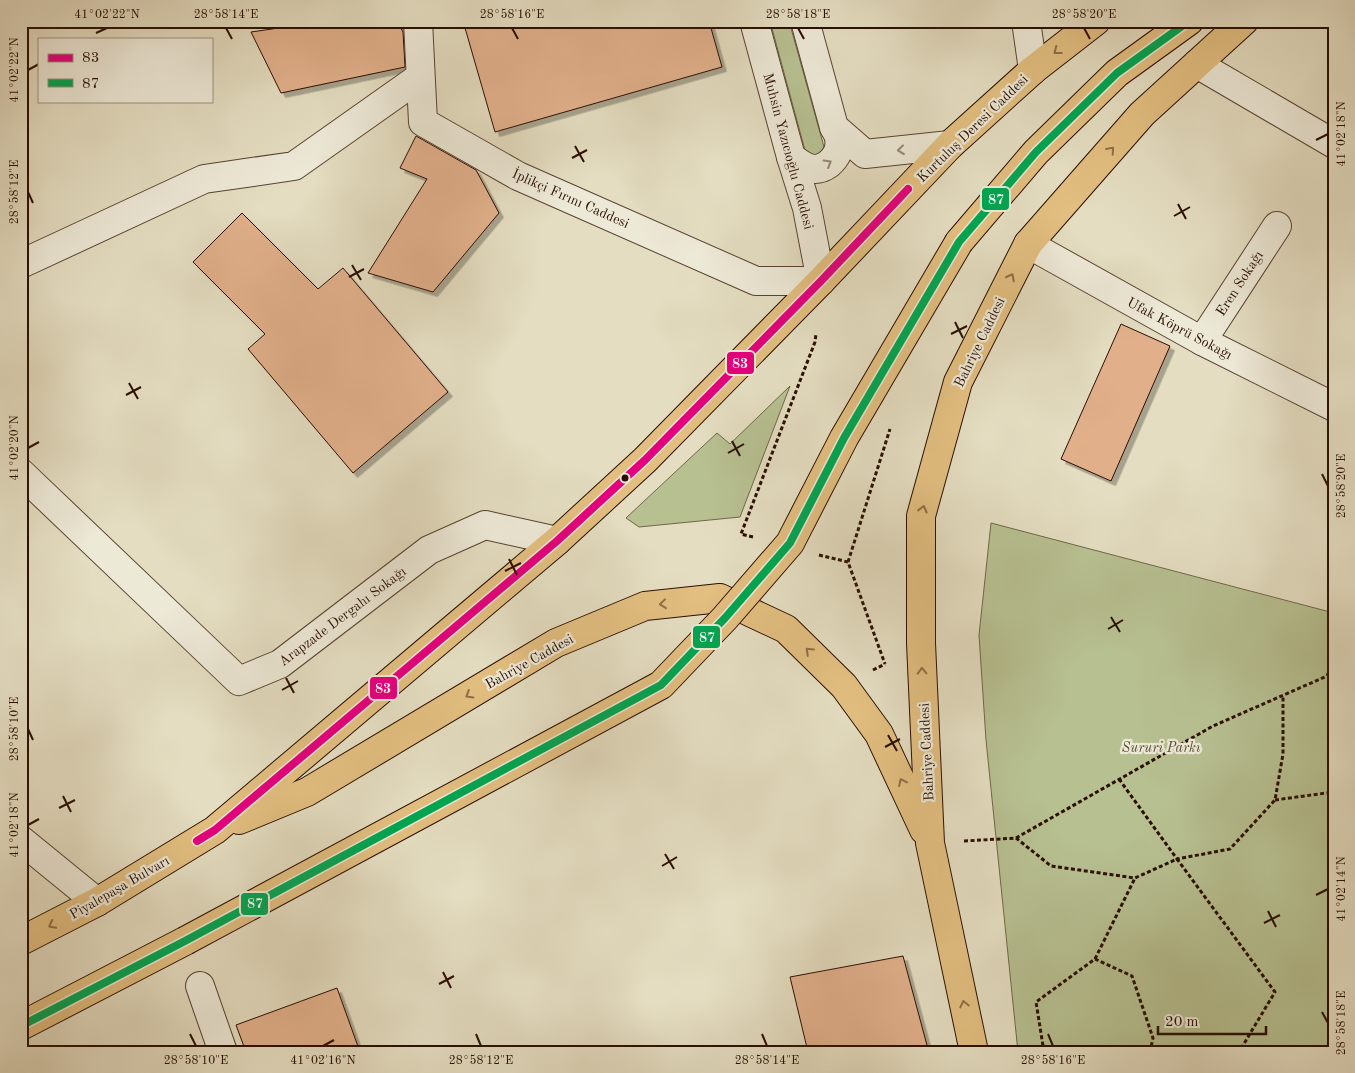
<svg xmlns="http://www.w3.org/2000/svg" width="1355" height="1073" font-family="'Old Standard TT',serif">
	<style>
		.green { fill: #b7c091; stroke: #706748 }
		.building { fill: #e1b08b; stroke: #2a0e00; filter: url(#shadow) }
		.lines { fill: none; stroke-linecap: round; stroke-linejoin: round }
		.minor-casing { stroke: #584230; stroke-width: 30 }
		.tertiary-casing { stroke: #584230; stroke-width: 30 }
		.primary-casing { stroke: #2a0e00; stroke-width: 30 }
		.path { stroke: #2a0e00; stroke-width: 3; stroke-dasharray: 4 2.5; stroke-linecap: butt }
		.minor { stroke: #ede9d7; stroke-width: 28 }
		.tertiary { stroke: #ede9d7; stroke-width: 28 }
		.primary { stroke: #e2be80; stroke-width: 28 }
		.primary-bridge-casing { stroke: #2a0e00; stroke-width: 30; stroke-linecap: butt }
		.primary-bridge { stroke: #e2be80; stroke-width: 28 }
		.bus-1-casing { stroke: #ede9d7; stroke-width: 11 }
		.bus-2-casing { stroke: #ede9d7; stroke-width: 11 }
		.bus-1 { stroke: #e5007d; stroke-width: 8 }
		.bus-2 { stroke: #00a651; stroke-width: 8 }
		.oneway { stroke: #8f6f46 }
		.oneway2 { stroke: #958676 }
		.ticks { fill: none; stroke: #2a0e00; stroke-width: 2 }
		.bus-dot { fill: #2a0e00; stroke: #ede9d7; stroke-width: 2 }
		.labels { text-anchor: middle; stroke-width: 4.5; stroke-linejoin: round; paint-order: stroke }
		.street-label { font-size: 14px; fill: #2a0e00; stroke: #ede9d7 }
		.park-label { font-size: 14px; font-style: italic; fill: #5b4c33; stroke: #ede9d7 }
		.line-badge { stroke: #ede9d7; stroke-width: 2 }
		.badge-label { font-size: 14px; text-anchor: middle; font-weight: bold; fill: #fff }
		.neatline { fill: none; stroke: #2a0e00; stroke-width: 2 }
		.ticks-label { font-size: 12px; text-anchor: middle; fill: #2a0e00 }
	</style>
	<defs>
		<filter id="shadow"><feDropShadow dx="4.5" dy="4.5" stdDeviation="0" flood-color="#0004"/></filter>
	</defs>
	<rect width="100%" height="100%" fill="#e4ddc1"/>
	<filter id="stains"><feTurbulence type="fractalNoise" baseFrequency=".004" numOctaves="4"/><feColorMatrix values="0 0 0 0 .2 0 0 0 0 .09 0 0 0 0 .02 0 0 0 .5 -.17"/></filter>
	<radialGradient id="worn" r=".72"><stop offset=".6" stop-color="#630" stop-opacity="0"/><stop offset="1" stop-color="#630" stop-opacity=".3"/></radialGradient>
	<g class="green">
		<path d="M 770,21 L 789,21 L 824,147 L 816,159 L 806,154 Z"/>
		<path d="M 790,386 L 740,517 L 639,527 L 626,518 L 717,433 L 730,444 Z"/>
		<path d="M 991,523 L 1334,613 L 1334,1052 L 1018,1052 L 986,740 L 979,635 Z"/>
	</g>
	<g class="building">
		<path d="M 327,21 L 397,21 L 403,32 L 405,67 L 281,93 L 251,32 Z"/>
		<path d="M 463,21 L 709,21 L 722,67 L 495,132 Z"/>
		<path d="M 416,136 L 476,170 L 499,213 L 433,292 L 368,273 L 427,179 L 400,168 Z"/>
		<path d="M 242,213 L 318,289 L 343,268 L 448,392 L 353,473 L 248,349 L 265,334 L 193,262 Z"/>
		<path d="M 1121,324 L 1170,346 L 1111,481 L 1061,459 Z"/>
		<path d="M 903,956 L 928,1049 L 908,1052 L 808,1052 L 790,977 Z"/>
		<path d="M 337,988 L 360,1052 L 246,1052 L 236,1025 Z"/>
	</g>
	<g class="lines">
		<g class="minor-casing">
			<g id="minor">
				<path d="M 1026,21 L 1033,70"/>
				<path d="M 1197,64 L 1334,144"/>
				<path d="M 1028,244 L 1202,341 L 1334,407"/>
				<path d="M 21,264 L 204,179 L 294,166 L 420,77"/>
				<path d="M 1202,341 L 1277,226"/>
				<path d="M 21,473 L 239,681 L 280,664 L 429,550 L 485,525 L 557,541"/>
				<path d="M 200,986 L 223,1052"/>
			</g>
		</g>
		<g class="tertiary-casing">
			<g id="tertiary">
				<path d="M 418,21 L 423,122 L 518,176 L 756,281 L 821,281 L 807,208 L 791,157 L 754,21"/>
				<path d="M 805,21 L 834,127 L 865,154 L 950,145"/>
				<path d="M 791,157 C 798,162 806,169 815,169 C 830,168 842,153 839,138 C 839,135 836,131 834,127"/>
				<path d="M 21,840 L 97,902"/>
			</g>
		</g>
		<g class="primary-casing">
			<g id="primary">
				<path d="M 959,242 L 1036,152 L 1117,73 L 1189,21"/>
				<path d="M 239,820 L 307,792 L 556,643 L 645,606 L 720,598 L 786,629 L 844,686 L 879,734 L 924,830"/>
				<path d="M 21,941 L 97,902 L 215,830 L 557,541 L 645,460 L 821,281 L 950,145 L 1033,70 L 1096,21"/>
				<path d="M 21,1026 L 185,941"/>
				<path d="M 974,1052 L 930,843 L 921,643 L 921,516 L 958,382 L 1028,244 L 1142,114 L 1244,21"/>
			</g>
		</g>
		<g class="path">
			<path d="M 753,537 L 741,534 L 815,342 L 816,334"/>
			<path d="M 819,555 L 848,562 L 885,664"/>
			<path d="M 848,562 L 890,429"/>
			<path d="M 873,670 L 885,664"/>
			<path d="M 1119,779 L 1177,859 L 1230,849 L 1275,800 L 1283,754 L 1283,696"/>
			<path d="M 1275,800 L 1334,792"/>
			<path d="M 1016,838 L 1213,726 L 1327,676 L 1334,661"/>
			<path d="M 964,841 L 1016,838 L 1051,866 L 1135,878 L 1177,859 L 1275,992 L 1239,1052"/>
			<path d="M 1095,959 L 1135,878"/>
			<path d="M 1044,1052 L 1036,1002 L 1095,959 L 1132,976 L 1153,1038 L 1150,1052"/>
		</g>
		<use href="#minor" class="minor"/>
		<use href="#tertiary" class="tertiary"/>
		<use href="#primary" class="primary"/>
		<g class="primary-bridge-casing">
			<path id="primary-bridge" d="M 185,941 L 661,685 L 725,618 L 790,543 L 844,438 L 959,242"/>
		</g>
		<use href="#primary-bridge" class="primary-bridge"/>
		<g class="bus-1-casing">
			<path id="bus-1" d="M 197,841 L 215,830 L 557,541 L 645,460 L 821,281 L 908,189"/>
		</g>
		<g class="bus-2-casing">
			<path id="bus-2" d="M 21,1026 L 185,941 L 661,685 L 725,618 L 790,543 L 844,438 L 959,242 L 1036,152 L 1117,73 L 1189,21"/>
		</g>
		<use href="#bus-1" class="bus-1"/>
		<use href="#bus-2" class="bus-2"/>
	</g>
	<defs><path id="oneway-chevron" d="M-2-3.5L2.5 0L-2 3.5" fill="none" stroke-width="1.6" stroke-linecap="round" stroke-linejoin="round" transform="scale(1.25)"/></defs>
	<g class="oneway">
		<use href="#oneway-chevron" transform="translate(1057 51) rotate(142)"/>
		<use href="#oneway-chevron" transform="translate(1111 150) rotate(-49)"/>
		<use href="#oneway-chevron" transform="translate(1011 277) rotate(-63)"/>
		<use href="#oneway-chevron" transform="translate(923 509) rotate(-76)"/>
		<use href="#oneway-chevron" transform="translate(663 604) rotate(174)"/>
		<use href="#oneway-chevron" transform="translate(809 651) rotate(-136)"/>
		<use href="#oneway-chevron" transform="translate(922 671) rotate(-92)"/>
		<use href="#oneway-chevron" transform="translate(469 695) rotate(149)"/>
		<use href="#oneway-chevron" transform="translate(902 782) rotate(-115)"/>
		<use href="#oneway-chevron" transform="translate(52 925) rotate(153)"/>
		<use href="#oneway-chevron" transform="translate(964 1004) rotate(-102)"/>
	</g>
	<g class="oneway2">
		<use href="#oneway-chevron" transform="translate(901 150) rotate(174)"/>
		<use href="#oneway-chevron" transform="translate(828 163) rotate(-31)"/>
	</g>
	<path class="ticks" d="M 226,28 L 232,39M 512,28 L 518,39M 798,28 L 804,39M 1084,28 L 1090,39M 96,33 L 107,28M 28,70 L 39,64M 1316,140 L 1328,134M 575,146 L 584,162M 572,158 L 587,150M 28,192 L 33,203M 1178,204 L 1186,219M 1174,216 L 1190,207M 352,265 L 361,280M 349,277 L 364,269M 955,322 L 963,338M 951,334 L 967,326M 129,383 L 138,399M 126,395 L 141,387M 732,441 L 740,456M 28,448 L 39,442M 728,453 L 744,444M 1322,474 L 1328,486M 509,559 L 517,575M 505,571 L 521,563M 1111,617 L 1120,632M 1108,629 L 1123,620M 286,678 L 294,693M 282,690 L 298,681M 28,729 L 33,740M 888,735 L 897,751M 885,747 L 900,739M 63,796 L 71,812M 59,808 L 75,800M 28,825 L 39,819M 665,854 L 674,869M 662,866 L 677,857M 1316,895 L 1328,889M 1268,911 L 1276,927M 1264,923 L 1280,915M 443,972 L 451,988M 439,984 L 454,976M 1322,1012 L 1328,1023M 190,1034 L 196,1046M 476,1034 L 481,1046M 762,1034 L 767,1046M 1048,1034 L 1053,1046M 323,1046 L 334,1040"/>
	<circle class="bus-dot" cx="625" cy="478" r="4.5"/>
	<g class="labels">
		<g class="street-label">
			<text transform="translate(972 128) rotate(-44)" y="5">Kurtuluş Deresi Caddesi</text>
			<text transform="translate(789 151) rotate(75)" y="5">Muhsin Yazıcıoğlu Caddesi</text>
			<text transform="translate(571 198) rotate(24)" y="5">İplikçi Fırını Caddesi</text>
			<text transform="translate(1239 283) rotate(-57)" y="5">Eren Sokağı</text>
			<text transform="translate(1180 328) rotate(28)" y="5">Ufak Köprü Sokağı</text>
			<text transform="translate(979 342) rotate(-64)" y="5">Bahriye Caddesi</text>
			<text transform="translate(342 616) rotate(-37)" y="5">Arapzade Dergahı Sokağı</text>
			<text transform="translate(529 661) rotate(-29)" y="5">Bahriye Caddesi</text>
			<text transform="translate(926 752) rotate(-93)" y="5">Bahriye Caddesi</text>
			<text transform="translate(119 887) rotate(-30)" y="5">Piyalepaşa Bulvarı</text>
		</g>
		<g class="park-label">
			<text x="1161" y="752">Sururi Parkı</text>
		</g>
	</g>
	<g class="line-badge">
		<rect x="981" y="187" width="29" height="24" rx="5" fill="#00a651"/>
		<rect x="726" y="351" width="29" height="24" rx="5" fill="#e5007d"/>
		<rect x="692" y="625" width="29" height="24" rx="5" fill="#00a651"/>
		<rect x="369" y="676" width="29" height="24" rx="5" fill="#e5007d"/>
		<rect x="240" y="892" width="29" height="24" rx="5" fill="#00a651"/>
	</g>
	<g class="badge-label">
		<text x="996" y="204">87</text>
		<text x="740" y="368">83</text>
		<text x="707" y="642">87</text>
		<text x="383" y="693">83</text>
		<text x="255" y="908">87</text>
	</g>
	<rect width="1355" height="1073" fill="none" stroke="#e4ddc1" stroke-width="55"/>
	<rect x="38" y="38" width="175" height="65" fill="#ede9d7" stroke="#9f9181"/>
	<rect x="48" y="54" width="25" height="8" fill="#e5007d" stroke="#9f9181"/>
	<text x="82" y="62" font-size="15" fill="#2a0e00">83</text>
	<rect x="48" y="79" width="25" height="8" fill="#00a651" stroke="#9f9181"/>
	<text x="82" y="88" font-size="15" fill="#2a0e00">87</text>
	<path d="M1158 1026v8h108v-8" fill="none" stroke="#2a0e00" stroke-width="2.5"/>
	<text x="1165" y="1026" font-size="15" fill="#2a0e00" stroke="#ede9d7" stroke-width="4" paint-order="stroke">20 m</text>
	<rect x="28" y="28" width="1300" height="1018" class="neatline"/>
	<g class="ticks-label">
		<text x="107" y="18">41°02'22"N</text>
		<text x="226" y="18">28°58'14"E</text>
		<text x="512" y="18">28°58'16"E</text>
		<text x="798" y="18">28°58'18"E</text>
		<text x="1084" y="18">28°58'20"E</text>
		<text transform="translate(14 70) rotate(-90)" y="4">41°02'22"N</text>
		<text transform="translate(1341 134) rotate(-90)" y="4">41°02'18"N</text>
		<text transform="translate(14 192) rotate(-90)" y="4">28°58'12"E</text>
		<text transform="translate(14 448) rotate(-90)" y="4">41°02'20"N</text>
		<text transform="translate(1341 486) rotate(-90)" y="4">28°58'20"E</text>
		<text transform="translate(14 729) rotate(-90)" y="4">28°58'10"E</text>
		<text transform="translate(14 825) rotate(-90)" y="4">41°02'18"N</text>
		<text transform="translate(1341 889) rotate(-90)" y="4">41°02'14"N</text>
		<text transform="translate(1341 1023) rotate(-90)" y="4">28°58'18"E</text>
		<text x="196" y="1064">28°58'10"E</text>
		<text x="323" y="1064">41°02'16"N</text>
		<text x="481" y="1064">28°58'12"E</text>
		<text x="767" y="1064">28°58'14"E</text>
		<text x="1053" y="1064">28°58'16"E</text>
	</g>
	<rect width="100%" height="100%" filter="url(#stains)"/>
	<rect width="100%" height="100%" fill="url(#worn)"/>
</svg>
